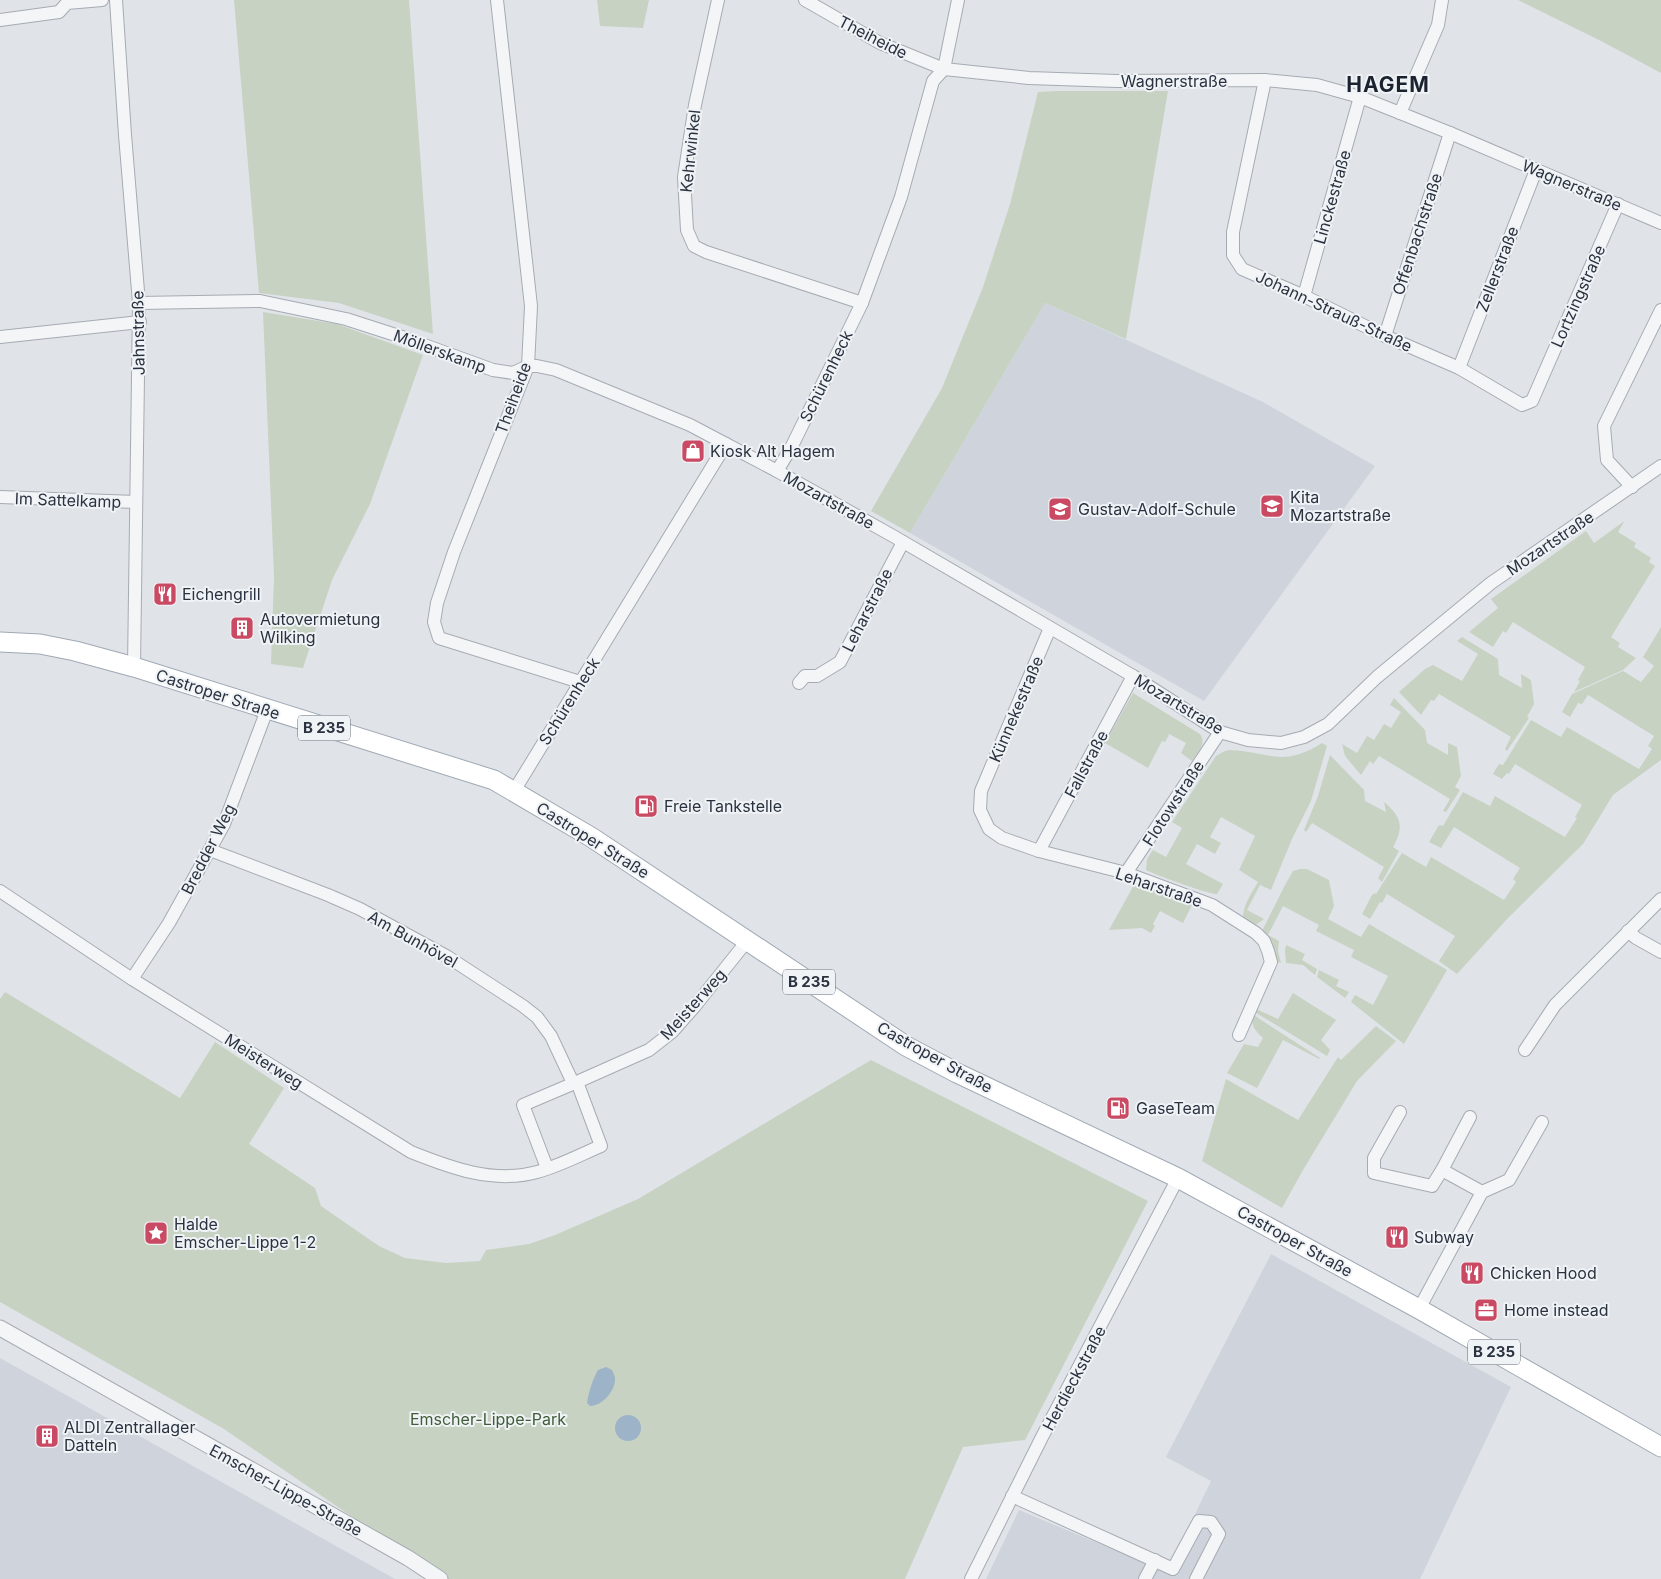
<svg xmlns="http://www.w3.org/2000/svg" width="1661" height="1579" font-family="Inter,sans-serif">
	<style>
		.built { fill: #cfd3db }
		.green { fill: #c7d2c2 }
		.water { fill: #9db3c7 }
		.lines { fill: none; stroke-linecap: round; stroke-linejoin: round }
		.minor-casing { stroke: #a6abb3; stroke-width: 14 }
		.tertiary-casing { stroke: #a6abb3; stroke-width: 17 }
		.primary-casing { stroke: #a0a9b4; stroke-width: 21 }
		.minor { stroke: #f3f5f7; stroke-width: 12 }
		.tertiary { stroke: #f3f5f7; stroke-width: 15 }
		.primary { stroke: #fff; stroke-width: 19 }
		.labels { text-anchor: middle; stroke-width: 4; stroke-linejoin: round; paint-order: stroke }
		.shield { fill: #f0f3f6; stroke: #656c77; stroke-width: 1 }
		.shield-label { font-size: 15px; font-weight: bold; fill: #2a3240 }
		.street-label { font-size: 16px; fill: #2a3240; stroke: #f0f3f6 }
		.poi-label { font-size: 16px; fill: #2a3240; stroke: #f0f3f6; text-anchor: start }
		.park-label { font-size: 16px; fill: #3f5b37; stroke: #f0f3f6 }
		.district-label { font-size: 21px; font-weight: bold; letter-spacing: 1px; fill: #1c2330; stroke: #f0f3f6 }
	</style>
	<rect width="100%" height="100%" fill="#e0e4e9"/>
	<g class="built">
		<path d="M 1045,303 L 1263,402 L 1375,466 L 1204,701 L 910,533 Z"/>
		<path d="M 1271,1254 L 1511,1387 L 1420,1579 L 986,1579 L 1019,1510 L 1167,1572 L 1211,1481 L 1166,1457 Z"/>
		<path d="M 0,1358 L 395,1579 L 0,1579 Z"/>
	</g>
	<g class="green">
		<path d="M 234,0 L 409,0 L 433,334 L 339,303 L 259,293 Z"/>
		<path d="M 597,0 L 649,0 L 643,28 L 600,26 Z"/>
		<path d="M 1518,0 L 1661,0 L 1661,73 L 1601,41 Z"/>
		<path d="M 1057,91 L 1168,91 L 1126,339 L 1045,303 L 910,533 L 871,511 L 942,388 L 983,287 L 1010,204 L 1038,92 Z"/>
		<path d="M 263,312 L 337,324 L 423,355 L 370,504 L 332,580 L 303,668 L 271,664 L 274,577 Z"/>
		<path d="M 1623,522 L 1624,522 L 1618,532 L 1636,543 L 1634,547 L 1651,558 L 1649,562 L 1655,566 L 1611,637 L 1620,643 L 1618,647 L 1636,658 L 1623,670 L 1574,692 L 1580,681 L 1578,680 L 1585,667 L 1513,622 L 1506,633 L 1503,631 L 1493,647 L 1469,632 L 1498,608 L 1491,599 L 1586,531 L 1594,543 Z"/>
		<path d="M 1661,627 L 1661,760 L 1613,795 L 1583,844 L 1508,918 L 1457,974 L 1439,961 L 1455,936 L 1387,894 L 1382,903 L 1380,902 L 1370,919 L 1362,914 L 1372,895 L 1375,893 L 1376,894 L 1402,853 L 1426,867 L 1431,857 L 1504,900 L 1516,882 L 1513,879 L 1520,868 L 1454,827 L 1441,848 L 1429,842 L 1439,825 L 1443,826 L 1463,792 L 1490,806 L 1495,796 L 1565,837 L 1577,818 L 1575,817 L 1582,805 L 1515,764 L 1509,774 L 1507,773 L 1502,779 L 1493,774 L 1499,764 L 1503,765 L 1531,720 L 1561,737 L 1567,727 L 1639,769 L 1652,749 L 1648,746 L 1654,736 L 1588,695 L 1582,704 L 1578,703 L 1570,717 L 1562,712 L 1572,694 L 1623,671 L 1641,682 L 1654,666 L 1643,657 Z"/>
		<path d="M 1462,637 L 1498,659 L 1499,675 L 1522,688 L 1521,674 L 1531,680 L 1534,704 L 1527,717 L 1529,718 L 1507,751 L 1505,749 L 1511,737 L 1439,694 L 1434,701 L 1431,700 L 1421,715 L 1399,692 L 1425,669 L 1433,665 L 1462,681 L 1478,654 L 1457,641 Z"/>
		<path d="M 1133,693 L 1200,734 C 1207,744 1198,751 1192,761 L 1181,753 L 1186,743 L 1167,733 L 1169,735 L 1165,742 L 1162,741 L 1148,768 L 1105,743 Z"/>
		<path d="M 1394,698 L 1425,730 L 1427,743 L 1448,755 L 1448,743 L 1457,747 L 1461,776 L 1455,787 L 1460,790 L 1446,812 L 1443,811 L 1450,799 L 1379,756 L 1373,764 L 1370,761 L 1361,775 L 1345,756 L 1342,744 L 1357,753 L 1367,736 L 1374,740 L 1384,724 L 1391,728 L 1401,712 L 1390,705 Z"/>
		<path d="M 1322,743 L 1327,746 L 1311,801 L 1292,839 L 1271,890 L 1260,885 L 1247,910 L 1264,919 L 1253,927 L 1243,922 C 1242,906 1250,896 1258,882 L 1239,870 L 1255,836 L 1221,817 L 1210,837 L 1221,843 L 1215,854 L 1197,844 L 1186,864 L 1223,884 L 1217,894 C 1211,895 1150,873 1146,870 L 1147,859 L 1153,850 L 1166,857 L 1182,828 L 1172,822 L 1216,756 L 1225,751 L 1230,750 C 1271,752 1282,768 1322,743 Z"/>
		<path d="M 1330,755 L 1364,790 L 1365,801 L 1386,812 L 1384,802 C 1402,817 1404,827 1393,847 L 1399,851 L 1382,882 L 1378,878 L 1384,867 L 1312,823 L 1306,832 L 1304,830 L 1318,796 Z"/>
		<path d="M 1300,869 L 1307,869 L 1329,880 L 1334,906 L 1328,919 L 1361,937 L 1369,924 L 1447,970 L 1404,1044 L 1351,1002 L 1355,995 L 1373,1005 L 1388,976 L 1351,957 L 1354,950 L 1316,931 L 1319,925 L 1283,906 L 1268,935 L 1279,941 L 1278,951 L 1281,963 L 1277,962 L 1261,933 L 1285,885 L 1293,871 Z"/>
		<path d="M 1134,885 L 1165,893 L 1192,905 L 1183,923 L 1160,911 L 1153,924 L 1155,926 L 1151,933 L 1142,928 L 1109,930 Z"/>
		<path d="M 1286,945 L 1305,954 L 1302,960 L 1317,969 L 1315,975 L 1303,965 L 1286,963 L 1285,951 Z"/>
		<path d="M 1319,970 L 1339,980 L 1336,986 L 1349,992 L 1345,998 L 1317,977 Z"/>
		<path d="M 5,992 L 180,1098 L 215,1042 L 284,1088 L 249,1144 L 315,1188 L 321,1206 L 379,1246 L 405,1258 L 446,1263 L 480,1261 L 486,1250 L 529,1244 L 555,1235 L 638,1199 L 871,1060 L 1148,1201 L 1025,1440 L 963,1447 L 905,1579 L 443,1579 L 224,1429 L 0,1302 L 0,999 Z"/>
		<path d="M 1293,993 L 1336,1020 L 1321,1040 L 1330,1050 L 1327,1056 L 1253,1011 L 1254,1008 L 1278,1019 Z"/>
		<path d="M 1252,1014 L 1320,1058 L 1319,1059 L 1283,1040 L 1257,1088 L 1227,1073 L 1244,1044 L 1258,1047 L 1263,1038 C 1255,1031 1251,1025 1252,1014 Z"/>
		<path d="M 1376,1026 L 1396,1041 L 1357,1081 L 1303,1170 L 1282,1208 L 1202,1161 L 1226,1079 L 1298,1120 L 1338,1057 L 1341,1060 Z"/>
	</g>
	<g class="water">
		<path d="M 606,1367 L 612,1370 C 612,1370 615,1377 615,1377 C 616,1391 602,1406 590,1406 L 587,1403 C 589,1391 592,1381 598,1370 Z"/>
		<circle cx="628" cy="1428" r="13"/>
	</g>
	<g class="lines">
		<g class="minor-casing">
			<g id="minor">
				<path d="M 116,0 L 125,135 L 139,303 L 134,667"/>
				<path d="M 497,0 L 531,306 L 528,366 L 454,552 L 437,603 L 434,622 L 439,638 L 580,682"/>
				<path d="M 718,0 L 695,105 L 684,177 L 687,230 L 694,246 L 706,252 L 862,303"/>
				<path d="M 805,0 L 880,43 L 944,69 L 1029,78 L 1117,81 L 1265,80 L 1317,85 L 1360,97 L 1450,133 L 1661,223"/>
				<path d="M 0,20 L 59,12 L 67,3 L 102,0"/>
				<path d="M 1265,80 L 1233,232 L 1233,255 L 1242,269 L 1304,296 L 1385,336 L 1459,368 L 1522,405 L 1532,401 L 1618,204"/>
				<path d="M 1400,113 L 1438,25 L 1442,0"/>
				<path d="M 1304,296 L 1360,97"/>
				<path d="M 139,303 L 260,301 L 346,319 L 405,338 L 493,370 L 513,373 L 528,366 L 537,366 L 556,370 L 690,425 L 726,444"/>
				<path d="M 1385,336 L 1450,133"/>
				<path d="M 0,337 L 140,322"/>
				<path d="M 1459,368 L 1536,170"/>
				<path d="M 777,471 L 893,536 L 1133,676 L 1220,732 L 1248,740 L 1281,743 L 1304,737 L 1328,724 L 1377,677 L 1491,583 L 1661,466"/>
				<path d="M 1632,487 L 1607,460 L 1604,426 L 1661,310"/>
				<path d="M 0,497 L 136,502"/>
				<path d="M 1050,628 L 981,791 L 980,810 L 989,829 L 1002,838 L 1039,851 L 1126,873 L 1212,905 L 1256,933 L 1264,941 L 1268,951 L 1271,962 L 1239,1035"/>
				<path d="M 799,683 L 805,676 L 817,676 L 840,662 L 903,542"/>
				<path d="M 514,791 L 726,444 L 777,471 L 791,448 L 862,303 L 901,197 L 933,81 L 944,69 L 958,0"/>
				<path d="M 210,850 L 328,895 L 360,909 L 448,957 L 523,1006 L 537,1017 L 551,1036 L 573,1083"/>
				<path d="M 1039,851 L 1133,676"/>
				<path d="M 1126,873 L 1220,732"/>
				<path d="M 0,891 L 132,979 L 411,1152 C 451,1168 494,1184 537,1172 C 557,1167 582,1154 601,1146 L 577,1082 L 649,1050 L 672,1032 L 695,1006 L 747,941"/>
				<path d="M 1628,931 L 1636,938 L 1661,952"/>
				<path d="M 132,979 L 169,923 L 224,824 L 267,710"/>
				<path d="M 1525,1050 L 1555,1005 L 1661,899"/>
				<path d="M 1400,1112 L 1374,1158 L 1374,1173 L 1432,1186 L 1442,1170"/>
				<path d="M 1470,1117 L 1442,1170 L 1482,1192"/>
				<path d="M 547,1168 L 523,1105 L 577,1082"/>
				<path d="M 1419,1309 L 1482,1192 L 1509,1180 L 1542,1122"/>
				<path d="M 1012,1496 L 1173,1569 L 1199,1521 L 1211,1522 L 1219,1534 L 1196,1579"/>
				<path d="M 971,1579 L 1042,1437 L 1178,1178"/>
				<path d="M 1145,1579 L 1155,1560"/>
			</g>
		</g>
		<g class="tertiary-casing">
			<path id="tertiary" d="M 0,1328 L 408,1558 L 440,1579"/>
		</g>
		<g class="primary-casing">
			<path id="primary" d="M 0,642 L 40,644 L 75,651 L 134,667 L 494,780 L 591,837 L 906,1046 L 957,1073 L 1178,1178 L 1419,1309 L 1661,1447"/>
		</g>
		<use href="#minor" class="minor"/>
		<use href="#tertiary" class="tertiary"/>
		<use href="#primary" class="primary"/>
	</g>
	<defs>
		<g id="shop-square" transform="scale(1.25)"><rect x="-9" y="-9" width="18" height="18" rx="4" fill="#c94a62" stroke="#f0f3f6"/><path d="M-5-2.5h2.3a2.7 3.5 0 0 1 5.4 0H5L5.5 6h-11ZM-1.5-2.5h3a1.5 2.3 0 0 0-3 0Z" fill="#fff"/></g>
		<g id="school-square" transform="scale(1.25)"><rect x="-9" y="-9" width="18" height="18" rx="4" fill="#c94a62" stroke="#f0f3f6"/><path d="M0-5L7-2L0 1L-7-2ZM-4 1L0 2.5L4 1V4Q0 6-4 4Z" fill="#fff"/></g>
		<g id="restaurant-square" transform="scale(1.25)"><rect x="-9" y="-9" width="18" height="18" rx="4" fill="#c94a62" stroke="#f0f3f6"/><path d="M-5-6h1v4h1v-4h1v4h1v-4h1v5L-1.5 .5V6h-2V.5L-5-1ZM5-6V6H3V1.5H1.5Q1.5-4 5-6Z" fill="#fff"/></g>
		<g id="building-square" transform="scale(1.25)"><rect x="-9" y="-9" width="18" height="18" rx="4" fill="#c94a62" stroke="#f0f3f6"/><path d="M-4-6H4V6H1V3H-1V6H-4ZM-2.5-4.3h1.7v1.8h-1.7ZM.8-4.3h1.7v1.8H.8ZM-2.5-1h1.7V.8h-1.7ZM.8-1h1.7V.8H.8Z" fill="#fff"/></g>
		<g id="fuel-square" transform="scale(1.25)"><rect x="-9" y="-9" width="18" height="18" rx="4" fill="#c94a62" stroke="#f0f3f6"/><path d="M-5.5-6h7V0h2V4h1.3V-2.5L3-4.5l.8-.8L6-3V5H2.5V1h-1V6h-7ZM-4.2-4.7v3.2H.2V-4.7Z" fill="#fff"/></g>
		<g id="sight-square" transform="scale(1.25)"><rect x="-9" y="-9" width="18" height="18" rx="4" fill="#c94a62" stroke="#f0f3f6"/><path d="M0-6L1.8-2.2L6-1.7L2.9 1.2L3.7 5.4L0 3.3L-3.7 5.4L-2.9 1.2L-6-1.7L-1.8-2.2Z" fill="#fff"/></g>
		<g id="office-square" transform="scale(1.25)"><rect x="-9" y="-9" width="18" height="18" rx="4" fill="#c94a62" stroke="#f0f3f6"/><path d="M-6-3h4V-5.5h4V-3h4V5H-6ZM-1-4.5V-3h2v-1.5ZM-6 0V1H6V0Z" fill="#fff"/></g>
	</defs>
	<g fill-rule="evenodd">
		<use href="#shop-square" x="693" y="451"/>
		<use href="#school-square" x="1272" y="506"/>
		<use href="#school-square" x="1060" y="509"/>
		<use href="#restaurant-square" x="165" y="594"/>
		<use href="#building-square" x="242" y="628"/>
		<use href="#fuel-square" x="646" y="806"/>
		<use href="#fuel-square" x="1118" y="1108"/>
		<use href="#sight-square" x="156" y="1233"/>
		<use href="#restaurant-square" x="1397" y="1237"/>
		<use href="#restaurant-square" x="1472" y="1273"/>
		<use href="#office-square" x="1486" y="1310"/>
		<use href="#building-square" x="47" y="1436"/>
	</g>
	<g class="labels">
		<g class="shield">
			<rect x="298" y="715.5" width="52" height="25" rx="4"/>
			<rect x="783" y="969.5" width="52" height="25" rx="4"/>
			<rect x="1468" y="1339.5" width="52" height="25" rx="4"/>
		</g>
		<g class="shield-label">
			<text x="324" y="733">B 235</text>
			<text x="809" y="987">B 235</text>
			<text x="1494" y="1357">B 235</text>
		</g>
		<g class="street-label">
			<text transform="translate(873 37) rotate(27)" y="6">Theiheide</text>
			<text x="1174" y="87">Wagnerstraße</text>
			<text transform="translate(690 151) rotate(-84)" y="6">Kehrwinkel</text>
			<text transform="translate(1572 185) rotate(23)" y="6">Wagnerstraße</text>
			<text transform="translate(1332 197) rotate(-74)" y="6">Linckestraße</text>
			<text transform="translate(1417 234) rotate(-72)" y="6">Offenbachstraße</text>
			<text transform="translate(1497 269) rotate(-69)" y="6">Zellerstraße</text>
			<text transform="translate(1578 296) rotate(-66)" y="6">Lortzingstraße</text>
			<text transform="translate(1334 311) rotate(25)" y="6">Johann-Strauß-Straße</text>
			<text transform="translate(138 333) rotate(-91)" y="6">Jahnstraße</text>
			<text transform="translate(440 351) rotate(20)" y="6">Möllerskamp</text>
			<text transform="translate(826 376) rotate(-64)" y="6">Schürenheck</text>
			<text transform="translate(513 398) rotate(-70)" y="6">Theiheide</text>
			<text transform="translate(68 500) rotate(2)" y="6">Im Sattelkamp</text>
			<text transform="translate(829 500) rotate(29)" y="6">Mozartstraße</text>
			<text transform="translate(1550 543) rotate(-34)" y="6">Mozartstraße</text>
			<text transform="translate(867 610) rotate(-63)" y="6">Leharstraße</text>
			<text transform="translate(218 694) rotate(18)" y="6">Castroper Straße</text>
			<text transform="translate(569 701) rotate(-58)" y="6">Schürenheck</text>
			<text transform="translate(1179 704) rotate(31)" y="6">Mozartstraße</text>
			<text transform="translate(1016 709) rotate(-67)" y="6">Künnekestraße</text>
			<text transform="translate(1086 764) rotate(-62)" y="6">Fallstraße</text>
			<text transform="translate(1173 803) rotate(-57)" y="6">Flotowstraße</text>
			<text transform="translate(593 840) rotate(32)" y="6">Castroper Straße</text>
			<text transform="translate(208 849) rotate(-63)" y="6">Bredder Weg</text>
			<text transform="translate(1159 887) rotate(19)" y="6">Leharstraße</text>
			<text transform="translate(413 939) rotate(29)" y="6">Am Bunhövel</text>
			<text transform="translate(693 1004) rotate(-48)" y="6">Meisterweg</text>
			<text transform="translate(935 1057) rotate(29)" y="6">Castroper Straße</text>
			<text transform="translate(264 1061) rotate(32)" y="6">Meisterweg</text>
			<text transform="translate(1295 1241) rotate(29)" y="6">Castroper Straße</text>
			<text transform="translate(1074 1378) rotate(-62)" y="6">Herdieckstraße</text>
			<text transform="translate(286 1490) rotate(29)" y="6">Emscher-Lippe-Straße</text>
		</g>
		<g class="poi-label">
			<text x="710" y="457">Kiosk Alt Hagem</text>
			<text x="1290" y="503">Kita<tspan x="1290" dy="18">Mozartstraße</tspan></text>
			<text x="1078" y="515">Gustav-Adolf-Schule</text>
			<text x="182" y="600">Eichengrill</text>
			<text x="260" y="625">Autovermietung<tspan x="260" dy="18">Wilking</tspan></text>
			<text x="664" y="812">Freie Tankstelle</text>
			<text x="1136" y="1114">GaseTeam</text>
			<text x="174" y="1230">Halde<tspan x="174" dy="18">Emscher-Lippe 1-2</tspan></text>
			<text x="1414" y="1243">Subway</text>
			<text x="1490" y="1279">Chicken Hood</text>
			<text x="1504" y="1316">Home instead</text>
			<text x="64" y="1433">ALDI Zentrallager<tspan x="64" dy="18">Datteln</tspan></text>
		</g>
		<g class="park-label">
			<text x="488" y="1425">Emscher-Lippe-Park</text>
		</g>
		<g class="district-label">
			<text x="1388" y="92">HAGEM</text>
		</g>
	</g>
</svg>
